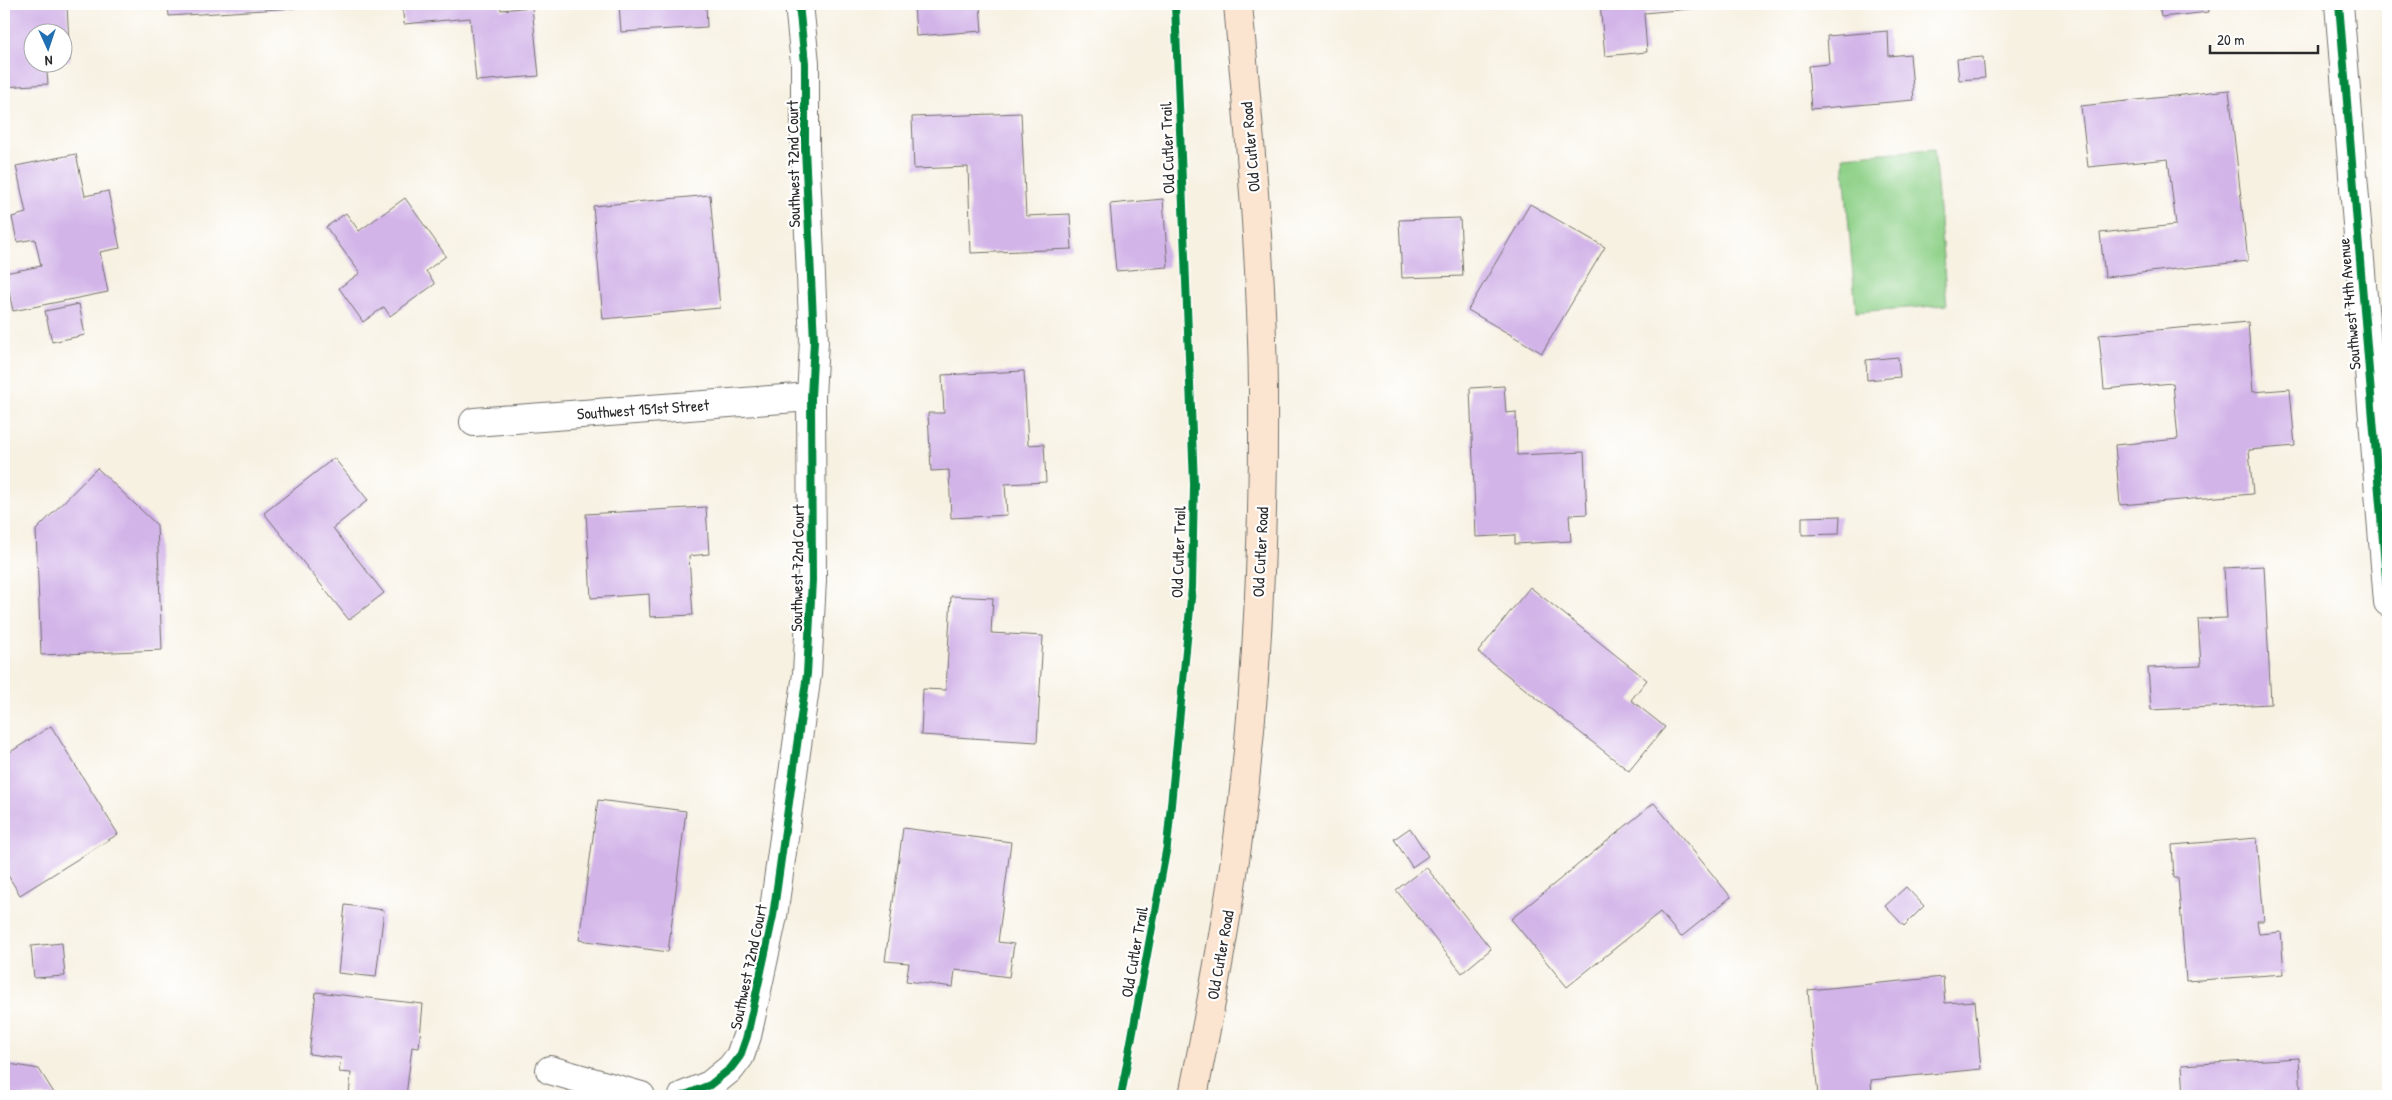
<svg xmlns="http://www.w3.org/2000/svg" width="2392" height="1100" font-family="'Patrick Hand',sans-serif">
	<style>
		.green { fill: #8fd189; stroke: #5d7e5a }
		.building { fill: #d2b4e8 }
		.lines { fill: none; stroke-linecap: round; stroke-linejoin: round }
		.minor-casing { stroke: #72706b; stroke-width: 30 }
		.secondary-casing { stroke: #72706b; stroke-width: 30 }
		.minor { stroke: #fff; stroke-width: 28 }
		.secondary { stroke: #fce5d0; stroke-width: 28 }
		.cycleway-casing { stroke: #fff; stroke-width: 11 }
		.cycleway { stroke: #00873e; stroke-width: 8 }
		.labels { text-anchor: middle; stroke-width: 4.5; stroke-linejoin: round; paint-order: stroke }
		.street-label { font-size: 16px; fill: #2b2b2b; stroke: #fff }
	</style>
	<rect width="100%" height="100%" fill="#fff"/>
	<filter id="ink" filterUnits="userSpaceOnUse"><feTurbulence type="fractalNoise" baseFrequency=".02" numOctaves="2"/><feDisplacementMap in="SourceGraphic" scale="10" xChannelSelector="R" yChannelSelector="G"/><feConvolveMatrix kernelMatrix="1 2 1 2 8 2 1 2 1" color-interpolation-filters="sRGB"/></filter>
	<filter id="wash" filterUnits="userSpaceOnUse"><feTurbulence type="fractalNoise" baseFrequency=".0096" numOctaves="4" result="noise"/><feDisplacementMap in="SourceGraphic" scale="20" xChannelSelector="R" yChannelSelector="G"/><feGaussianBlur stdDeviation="1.12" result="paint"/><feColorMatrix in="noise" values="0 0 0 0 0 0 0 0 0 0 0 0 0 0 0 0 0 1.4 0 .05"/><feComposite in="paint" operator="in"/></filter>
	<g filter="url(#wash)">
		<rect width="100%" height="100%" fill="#f7f1e2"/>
		<path class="green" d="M 1934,149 L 1947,305 L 1856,312 L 1843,156 Z"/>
		<g id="blocks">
			<g class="building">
				<path d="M 4,4 L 80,4 L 67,6 L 70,61 L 62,61 L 62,32 L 32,32 L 32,62 L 46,62 L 48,84 L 4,87 Z"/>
				<path d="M 168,4 L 294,4 L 295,8 L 169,16 Z"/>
				<path d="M 377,4 L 396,4 L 396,5 L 378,7 Z"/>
				<path d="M 402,4 L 500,4 L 501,10 L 532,7 L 539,76 L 476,81 L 470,18 L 404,24 Z"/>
				<path d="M 619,4 L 706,4 L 707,27 L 621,32 Z"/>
				<path d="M 914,4 L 980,4 L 982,31 L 916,36 Z"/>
				<path d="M 1600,4 L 1722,4 L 1723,6 L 1644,13 L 1647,52 L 1605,56 Z"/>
				<path d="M 2159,4 L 2208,4 L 2209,12 L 2161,17 Z"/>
				<path d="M 1888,31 L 1889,56 L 1910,54 L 1914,100 L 1811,109 L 1808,66 L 1829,64 L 1827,36 Z"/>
				<path d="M 1983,57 L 1985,78 L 1959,80 L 1957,59 Z"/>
				<path d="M 2229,90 L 2248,261 L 2105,277 L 2100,233 L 2176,225 L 2168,159 L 2088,167 L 2081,106 Z"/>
				<path d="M 1021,113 L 1026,216 L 1070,214 L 1072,249 L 971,253 L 968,167 L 914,169 L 912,117 Z"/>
				<path d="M 76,154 L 85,196 L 108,191 L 120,248 L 100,252 L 108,292 L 13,311 L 5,273 L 41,266 L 35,239 L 17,242 L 12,217 L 26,213 L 16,166 Z"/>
				<path d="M 710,195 L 720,308 L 603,319 L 593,206 Z"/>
				<path d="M 405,198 L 446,256 L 426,271 L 435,284 L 390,316 L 384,307 L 363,322 L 339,288 L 360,273 L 326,227 L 346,213 L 359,231 Z"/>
				<path d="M 1163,199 L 1168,267 L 1116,271 L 1110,204 Z"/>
				<path d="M 1530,204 L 1605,247 L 1542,353 L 1468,310 Z"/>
				<path d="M 1460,218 L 1463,276 L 1402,278 L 1399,220 Z"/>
				<path d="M 79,304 L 85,335 L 52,342 L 45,311 Z"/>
				<path d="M 2248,322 L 2253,392 L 2290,389 L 2295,446 L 2249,450 L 2253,494 L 2120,505 L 2115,445 L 2178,439 L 2173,383 L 2104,389 L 2099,335 Z"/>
				<path d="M 1898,357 L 1900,377 L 1867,380 L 1866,360 Z"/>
				<path d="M 1024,371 L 1028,445 L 1044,444 L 1046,482 L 1005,484 L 1007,515 L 951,518 L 949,470 L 931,471 L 928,413 L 944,413 L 942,375 Z"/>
				<path d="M 1504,386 L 1506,413 L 1516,412 L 1517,455 L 1584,452 L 1587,514 L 1569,515 L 1571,541 L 1515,544 L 1515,535 L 1476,537 L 1470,388 Z"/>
				<path d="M 334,458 L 368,500 L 333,528 L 384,593 L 349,620 L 264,513 Z"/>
				<path d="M 97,468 L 157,525 L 162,650 L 41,655 L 36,530 Z"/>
				<path d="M 706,507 L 709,554 L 689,556 L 693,615 L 650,617 L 649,594 L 591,598 L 586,514 Z"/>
				<path d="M 1840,516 L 1839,534 L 1802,535 L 1802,517 Z"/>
				<path d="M 2264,566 L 2271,704 L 2151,710 L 2148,668 L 2201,666 L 2198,619 L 2227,618 L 2224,568 Z"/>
				<path d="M 1530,587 L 1647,680 L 1631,700 L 1665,727 L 1629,771 L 1478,652 Z"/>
				<path d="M 951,596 L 993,598 L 991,633 L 1043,636 L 1037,742 L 921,735 L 923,689 L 946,690 Z"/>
				<path d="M 51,726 L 118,834 L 20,895 L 4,869 L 4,756 Z"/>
				<path d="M 598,800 L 686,811 L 668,952 L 579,940 Z"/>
				<path d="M 1654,803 L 1731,897 L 1681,937 L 1660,912 L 1567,987 L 1511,919 Z"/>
				<path d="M 903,828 L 1011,842 L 998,942 L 1014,944 L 1009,977 L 955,970 L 953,987 L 906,981 L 909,963 L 885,961 Z"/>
				<path d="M 1410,828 L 1428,856 L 1412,867 L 1394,839 Z"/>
				<path d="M 2257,838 L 2264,921 L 2257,921 L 2259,934 L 2281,932 L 2284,974 L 2186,981 L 2178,878 L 2174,878 L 2172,845 Z"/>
				<path d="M 1426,867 L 1491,949 L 1462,973 L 1396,890 Z"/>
				<path d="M 1906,887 L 1924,906 L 1904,926 L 1885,906 Z"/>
				<path d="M 345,905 L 384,910 L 376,977 L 338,973 Z"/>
				<path d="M 62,943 L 65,976 L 34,978 L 31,946 Z"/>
				<path d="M 1943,977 L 1945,1003 L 1975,1001 L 1981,1069 L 1871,1080 L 1872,1096 L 1818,1096 L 1808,990 Z"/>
				<path d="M 316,992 L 423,1004 L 419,1048 L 412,1047 L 406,1096 L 349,1096 L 351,1073 L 339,1072 L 341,1058 L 309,1054 Z"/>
				<path d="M 2299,1058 L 2301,1096 L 2184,1096 L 2182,1065 Z"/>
				<path d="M 4,1063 L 39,1069 L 56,1096 L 4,1096 Z"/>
			</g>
		</g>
	</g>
	<g filter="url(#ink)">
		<use href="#blocks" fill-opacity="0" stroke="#72706b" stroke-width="1"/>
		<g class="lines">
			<g class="minor-casing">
				<g id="minor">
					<path d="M 2339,4 L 2388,602"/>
					<path d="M 474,422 L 811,397"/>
					<path d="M 550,1070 L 641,1096"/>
					<path d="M 683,1096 L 710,1085 L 731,1068 L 740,1056 L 747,1036 L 773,916 L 807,674 L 812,580 L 811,397 L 814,341 L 805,148 L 805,63 L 799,4"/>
				</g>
			</g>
			<g class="secondary-casing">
				<path id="secondary" d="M 1193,1096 C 1212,1000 1230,905 1242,808 C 1258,670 1264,528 1263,389 C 1262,260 1249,132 1238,4"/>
			</g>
			<use href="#minor" class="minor"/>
			<use href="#secondary" class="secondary"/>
			<g class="cycleway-casing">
				<g id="cycleway">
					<path d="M 2339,4 L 2388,602"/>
					<path d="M 683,1096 L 710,1085 L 731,1068 L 740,1056 L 747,1036 L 773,916 L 807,674 L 812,580 L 811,397 L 814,341 L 805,148 L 805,63 L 799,4"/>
					<path d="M 1121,1096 L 1167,846 L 1192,588 L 1194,484 L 1175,4"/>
				</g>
			</g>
			<use href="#cycleway" class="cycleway"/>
		</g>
	</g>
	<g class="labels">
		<g class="street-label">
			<text transform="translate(1250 147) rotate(-95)" y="6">Old Cutler Road</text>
			<text transform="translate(1167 148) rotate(-92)" y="6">Old Cutler Trail</text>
			<text transform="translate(793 164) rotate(-91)" y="6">Southwest 72nd Court</text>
			<text transform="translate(2349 304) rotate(-95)" y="6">Southwest 74th Avenue</text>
			<text transform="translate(643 409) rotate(-4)" y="6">Southwest 151st Street</text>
			<text transform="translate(1178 552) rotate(-88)" y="6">Old Cutler Trail</text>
			<text transform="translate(1260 552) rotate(-87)" y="6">Old Cutler Road</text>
			<text transform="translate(797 568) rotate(-89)" y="6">Southwest 72nd Court</text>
			<text transform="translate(1134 952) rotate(-80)" y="6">Old Cutler Trail</text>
			<text transform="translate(1220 955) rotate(-80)" y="6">Old Cutler Road</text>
			<text transform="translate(748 967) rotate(-78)" y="6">Southwest 72nd Court</text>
		</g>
	</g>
	<rect width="2392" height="1100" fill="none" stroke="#fff" stroke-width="20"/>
	<g transform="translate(48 48) rotate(177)"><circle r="24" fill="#ffffff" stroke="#aaaaaa"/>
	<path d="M0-4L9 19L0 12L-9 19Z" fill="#1f6fb2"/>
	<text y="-8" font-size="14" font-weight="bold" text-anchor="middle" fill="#2b2b2b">N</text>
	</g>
	<path d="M2210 45v8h108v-8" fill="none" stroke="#2b2b2b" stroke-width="2.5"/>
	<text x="2217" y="45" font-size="15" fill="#2b2b2b" stroke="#ffffff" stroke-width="4" paint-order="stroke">20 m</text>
</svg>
